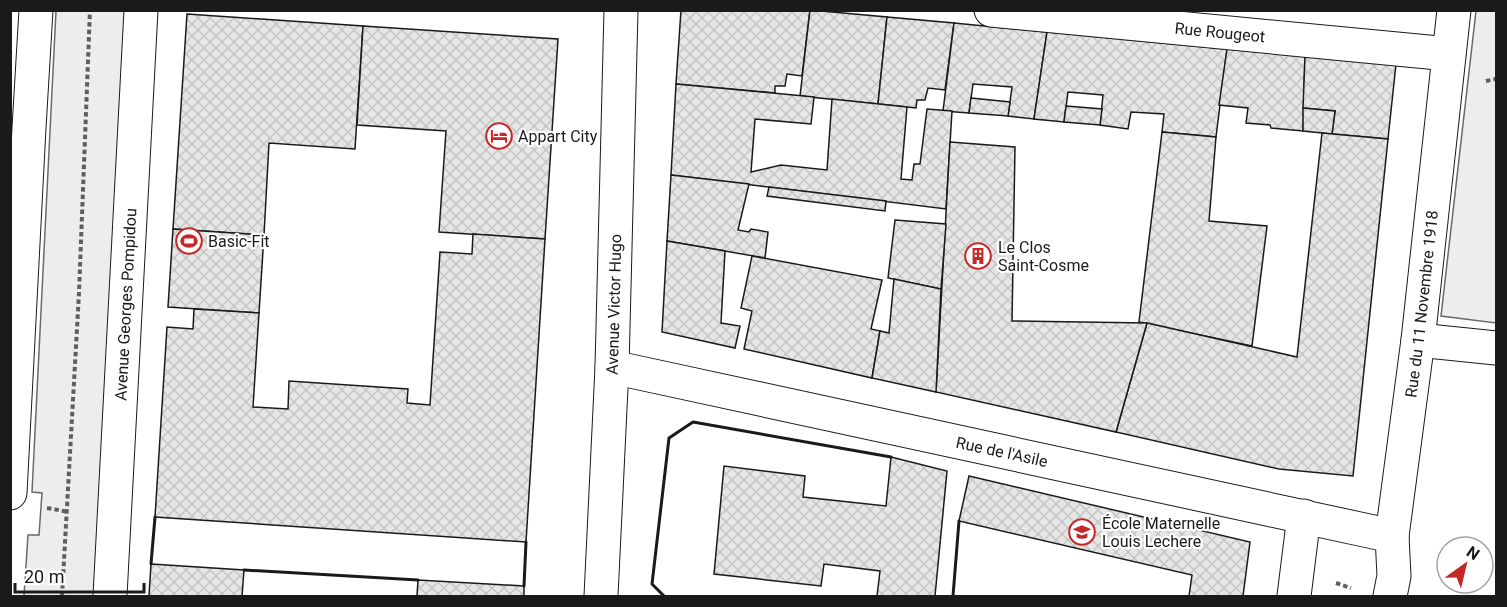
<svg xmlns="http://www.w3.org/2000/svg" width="1507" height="607" font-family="Roboto,sans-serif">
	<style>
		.built { fill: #ededed; stroke: #6a6a6a; stroke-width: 1.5 }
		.building { fill: url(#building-cross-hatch); stroke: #1a1a1a; stroke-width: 1.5 }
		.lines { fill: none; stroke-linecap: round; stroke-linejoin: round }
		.street-casing { stroke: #1a1a1a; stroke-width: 35 }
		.secondary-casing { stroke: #1a1a1a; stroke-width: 35 }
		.path { stroke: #5f5f5f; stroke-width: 4; stroke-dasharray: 4.5 3; stroke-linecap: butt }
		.street { stroke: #fff; stroke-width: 33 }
		.secondary { stroke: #fff; stroke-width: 33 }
		.wall { stroke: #1a1a1a; stroke-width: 3 }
		.labels { text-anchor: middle; stroke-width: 4.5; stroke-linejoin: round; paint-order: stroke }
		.street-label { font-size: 16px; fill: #1a1a1a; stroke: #fff }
		.poi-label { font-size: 16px; fill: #1a1a1a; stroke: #fff; text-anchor: start }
	</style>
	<defs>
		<pattern id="building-cross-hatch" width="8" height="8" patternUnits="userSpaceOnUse" patternTransform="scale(1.5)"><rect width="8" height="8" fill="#e6e6e6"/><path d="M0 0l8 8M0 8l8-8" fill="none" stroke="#c5c5c5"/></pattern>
	</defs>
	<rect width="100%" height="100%" fill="#fff"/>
	<g class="built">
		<path d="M 56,11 L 130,11 L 95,596 L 24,596 L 28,535 L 39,535 L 42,493 L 32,492 Z"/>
		<path d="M 1476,11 L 1496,11 L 1496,323 L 1441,316 Z"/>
	</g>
	<g class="building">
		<path d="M 681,10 L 810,10 L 802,76 L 787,74 L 785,86 L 775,86 L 775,93 L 676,84 Z"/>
		<path d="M 810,10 L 887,17 L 878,104 L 800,96 Z"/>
		<path d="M 187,14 L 363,26 L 355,149 L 269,143 L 264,235 L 173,229 Z"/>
		<path d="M 887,17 L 954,23 L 945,90 L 928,88 L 925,100 L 917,100 L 916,108 L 878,104 Z"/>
		<path d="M 954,23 L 1047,32 L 1034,119 L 1008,116 L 1012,87 L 973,84 L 969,113 L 943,111 Z"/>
		<path d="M 363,26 L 558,39 L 545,239 L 439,232 L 446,131 L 357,125 Z"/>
		<path d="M 1047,32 L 1227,49 L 1216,137 L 1162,132 L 1164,114 L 1131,112 L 1128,129 L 1100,125 L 1103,95 L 1068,92 L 1064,122 L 1034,119 Z"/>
		<path d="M 1227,49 L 1305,56 L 1303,131 L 1271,128 L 1270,125 L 1246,123 L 1248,108 L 1219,105 Z"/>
		<path d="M 1305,56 L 1396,64 L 1388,139 L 1332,134 L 1335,111 L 1303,108 Z"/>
		<path d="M 676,84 L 814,97 L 811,124 L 755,119 L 751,172 L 781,165 L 827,170 L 832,99 L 907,107 L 901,179 L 912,180 L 914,164 L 920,164 L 927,109 L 952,111 L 946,209 L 671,175 Z"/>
		<path d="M 971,98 L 1010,102 L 1008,116 L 969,113 Z"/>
		<path d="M 1066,106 L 1102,109 L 1100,125 L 1064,122 Z"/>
		<path d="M 1303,108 L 1335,111 L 1332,134 L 1303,131 Z"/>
		<path d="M 1162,132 L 1216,137 L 1209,221 L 1267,226 L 1252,346 L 1139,322 Z"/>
		<path d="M 1322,133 L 1388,139 L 1353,476 L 1279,469 L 1116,432 L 1147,323 L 1297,357 Z"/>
		<path d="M 950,142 L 1015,147 L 1012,321 L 1147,323 L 1116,432 L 936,392 Z"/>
		<path d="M 671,175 L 749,184 L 738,230 L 749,232 L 751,229 L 768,232 L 765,258 L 667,241 Z"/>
		<path d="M 769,187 L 886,201 L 885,211 L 767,196 Z"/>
		<path d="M 895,220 L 946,224 L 941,289 L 888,278 Z"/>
		<path d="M 173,229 L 264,235 L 259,313 L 168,307 Z"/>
		<path d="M 473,234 L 545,239 L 526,542 L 155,517 L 167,327 L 193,329 L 194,309 L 259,313 L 253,407 L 288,409 L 289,381 L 408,389 L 407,403 L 430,405 L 440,252 L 472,254 Z"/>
		<path d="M 667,241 L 725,251 L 721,323 L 740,326 L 735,348 L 662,332 Z"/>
		<path d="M 752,256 L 882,280 L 871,329 L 880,331 L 872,378 L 744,349 L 752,311 L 741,308 Z"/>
		<path d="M 894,279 L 941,289 L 936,392 L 872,378 L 880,331 L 889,333 Z"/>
		<path d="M 891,457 L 947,471 L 935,596 L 877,596 L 880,571 L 824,564 L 821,586 L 714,574 L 724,466 L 805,476 L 803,497 L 886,506 Z"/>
		<path d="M 969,476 L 1250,542 L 1243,596 L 1189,596 L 1192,575 L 959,521 Z"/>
		<path d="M 151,564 L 244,570 L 242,596 L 149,596 Z"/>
		<path d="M 418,580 L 524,586 L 524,596 L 417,596 Z"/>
	</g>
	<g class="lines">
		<g class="street-casing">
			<g id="street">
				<path id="s1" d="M 991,10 L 1449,54"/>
				<path d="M 1418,340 L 1496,348"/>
				<path d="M 10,493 L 29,128 L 36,10"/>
				<path id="s2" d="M 110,596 L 141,10"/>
				<path d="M 1294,596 L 1304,516"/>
				<path d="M 1390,596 L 1394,576 L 1392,536"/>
			</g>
		</g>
		<g class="secondary-casing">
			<g id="secondary">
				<path id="s3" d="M 612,367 L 1392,536 L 1418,340 L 1454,10"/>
				<path id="s4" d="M 601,596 L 612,367 L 621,10"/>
			</g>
		</g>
		<g class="path">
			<path d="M 1486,81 L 1496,79"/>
			<path d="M 47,508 L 69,512"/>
			<path d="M 1336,583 L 1351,588"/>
			<path d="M 62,596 L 79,293 L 90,10"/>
		</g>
		<use href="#street" class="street"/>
		<use href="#secondary" class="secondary"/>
		<g class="wall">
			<path d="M 151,564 L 155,517"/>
			<path d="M 244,570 L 418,580"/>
			<path d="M 524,586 L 526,542"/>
			<path d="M 664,596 L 652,584 L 669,438 L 693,422 L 891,457"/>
			<path d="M 953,596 L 959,521"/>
		</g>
	</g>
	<defs>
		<g id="hotel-ring" transform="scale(1.35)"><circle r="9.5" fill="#fff" stroke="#c62828" stroke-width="1.5"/><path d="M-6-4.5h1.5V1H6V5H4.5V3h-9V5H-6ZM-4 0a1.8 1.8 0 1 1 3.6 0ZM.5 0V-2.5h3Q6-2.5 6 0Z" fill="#c62828"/></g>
		<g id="stadium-ring" transform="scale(1.35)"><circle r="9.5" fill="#fff" stroke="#c62828" stroke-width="1.5"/><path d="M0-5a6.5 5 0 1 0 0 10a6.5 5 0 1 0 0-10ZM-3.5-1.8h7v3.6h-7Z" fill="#c62828"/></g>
		<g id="building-ring" transform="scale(1.35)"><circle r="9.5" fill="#fff" stroke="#c62828" stroke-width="1.5"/><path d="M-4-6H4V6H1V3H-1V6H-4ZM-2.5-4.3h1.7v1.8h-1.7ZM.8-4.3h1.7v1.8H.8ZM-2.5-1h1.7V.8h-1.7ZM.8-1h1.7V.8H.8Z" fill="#c62828"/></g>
		<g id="school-ring" transform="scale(1.35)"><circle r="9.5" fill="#fff" stroke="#c62828" stroke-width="1.5"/><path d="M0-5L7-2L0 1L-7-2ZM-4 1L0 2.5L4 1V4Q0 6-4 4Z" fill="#c62828"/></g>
	</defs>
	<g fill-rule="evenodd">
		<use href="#hotel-ring" x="499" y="136"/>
		<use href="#stadium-ring" x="189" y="241"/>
		<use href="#building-ring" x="978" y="256"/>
		<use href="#school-ring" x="1082" y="532"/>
	</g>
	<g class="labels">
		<g class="street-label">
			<text dy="6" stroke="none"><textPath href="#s1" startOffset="230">Rue Rougeot</textPath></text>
			<text dy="6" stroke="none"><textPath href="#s2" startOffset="292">Avenue Georges Pompidou</textPath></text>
			<text dy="6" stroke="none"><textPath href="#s4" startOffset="292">Avenue Victor Hugo</textPath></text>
			<text dy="6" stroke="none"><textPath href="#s3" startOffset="1032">Rue du 11 Novembre 1918</textPath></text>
			<text dy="6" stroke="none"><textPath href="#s3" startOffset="399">Rue de l'Asile</textPath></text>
		</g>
		<g class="poi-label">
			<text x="518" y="142">Appart City</text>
			<text x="208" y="247">Basic-Fit</text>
			<text x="998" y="253">Le Clos<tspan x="998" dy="18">Saint-Cosme</tspan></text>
			<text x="1102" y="529">École Maternelle<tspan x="1102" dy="18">Louis Lechere</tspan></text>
		</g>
	</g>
	<rect width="1507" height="607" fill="none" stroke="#1a1a1a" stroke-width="24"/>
	<g transform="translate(1465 565) rotate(34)"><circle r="28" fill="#ffffff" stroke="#a3a3a3" stroke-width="1.5"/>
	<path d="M0-4.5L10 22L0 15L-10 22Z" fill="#c62828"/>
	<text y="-9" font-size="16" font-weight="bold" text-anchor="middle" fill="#1a1a1a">N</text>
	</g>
	<path d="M15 583v9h129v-9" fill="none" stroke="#1a1a1a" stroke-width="3"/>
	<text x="24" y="583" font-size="18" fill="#1a1a1a" stroke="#ffffff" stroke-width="4.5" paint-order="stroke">20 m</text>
</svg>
